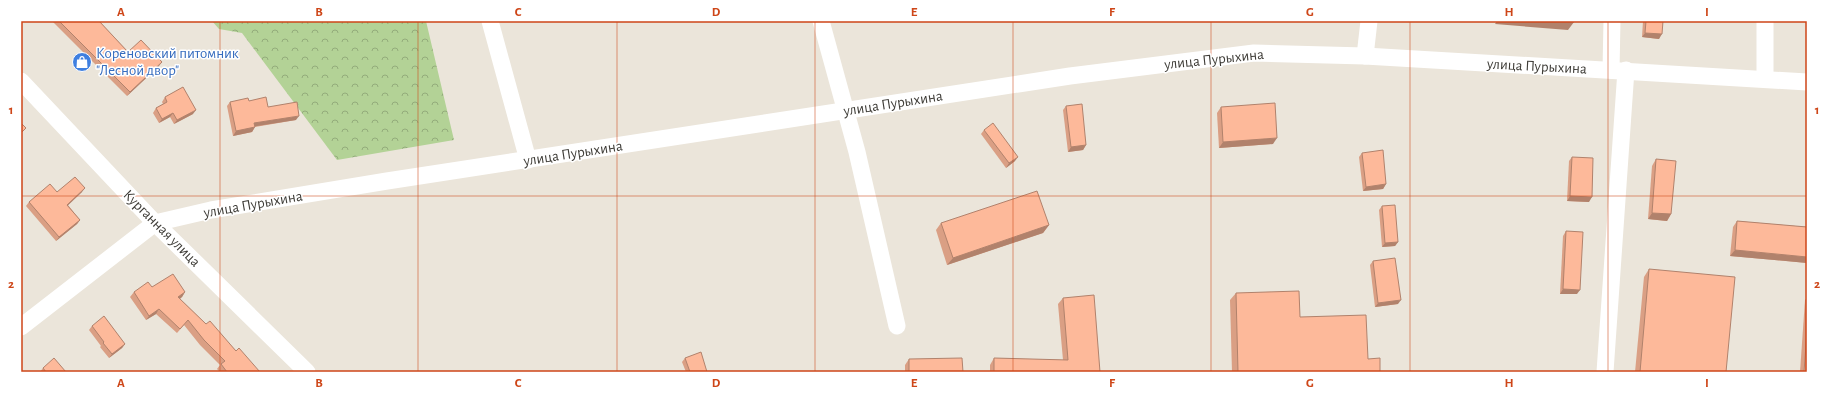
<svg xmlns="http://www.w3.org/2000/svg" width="1828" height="393" font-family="'Alegreya Sans',sans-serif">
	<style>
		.forest { fill: url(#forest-crowns) }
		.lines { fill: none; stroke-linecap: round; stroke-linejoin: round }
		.minor { stroke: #fff; stroke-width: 17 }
		.wall { fill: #da9f84 }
		.shaded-wall { fill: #b1826c }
		.building { fill: #fdb99a; stroke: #b1826c }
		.grid { fill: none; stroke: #ce4618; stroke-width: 1; stroke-opacity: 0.55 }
		.labels { text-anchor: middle; stroke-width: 3; stroke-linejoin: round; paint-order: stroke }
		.shop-label { font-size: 15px; fill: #366cbe; stroke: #fff; text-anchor: start }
		.street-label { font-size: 15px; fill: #3e3c37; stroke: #fff }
		.neatline { fill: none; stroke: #ce4618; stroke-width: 1.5 }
		.grid-label { font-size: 13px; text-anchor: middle; font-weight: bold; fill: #ce4618 }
	</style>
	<defs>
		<pattern id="forest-crowns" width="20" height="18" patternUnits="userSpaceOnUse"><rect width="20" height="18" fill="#b3d296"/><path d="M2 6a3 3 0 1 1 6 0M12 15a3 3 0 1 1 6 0" fill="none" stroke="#93ac7b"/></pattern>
	</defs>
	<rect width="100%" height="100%" fill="#ebe5da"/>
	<path class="forest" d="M 212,21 L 426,21 L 454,140 L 337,160 L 242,33 L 219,29 Z"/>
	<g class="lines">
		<g class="minor">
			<path d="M 490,21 L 528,160"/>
			<path d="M 821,21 L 857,152 L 897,326"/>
			<path d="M 1365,56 L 1369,21"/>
			<path d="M 1611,70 L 1612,21"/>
			<path d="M 1765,79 L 1765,21"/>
			<path d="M 21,81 L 155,223 L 307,372"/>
			<path d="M 21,327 L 155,223 L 211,210 L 387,181 L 1070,76 L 1254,53 L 1365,56 L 1807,82"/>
			<path d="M 1605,372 L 1626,70"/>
		</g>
	</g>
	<g class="wall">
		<path d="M 52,21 L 99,21 L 128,52 L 159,66 L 127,96 Z"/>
		<path d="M 1643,21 L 1663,21 L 1659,39 L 1642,37 Z"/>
		<path d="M 165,97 L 193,114 L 174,124 L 170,117 L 159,123 L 153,113 L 156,108 L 163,104 L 162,102 Z"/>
		<path d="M 249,101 L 268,107 L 296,120 L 255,127 L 252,132 L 233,136 L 227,106 L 230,102 Z"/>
		<path d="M 1066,106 L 1086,145 L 1083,150 L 1068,152 L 1063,110 Z"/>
		<path d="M 1221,107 L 1273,144 L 1219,148 L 1217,113 Z"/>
		<path d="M 984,130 L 1015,161 L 1006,168 L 981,134 Z"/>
		<path d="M 1362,153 L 1386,184 L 1383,189 L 1363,191 L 1359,157 Z"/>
		<path d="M 1572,157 L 1589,202 L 1567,201 L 1569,161 Z"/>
		<path d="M 1656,159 L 1671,214 L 1667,221 L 1648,219 L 1652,166 Z"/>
		<path d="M 57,192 L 82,192 L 68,205 L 80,220 L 77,224 L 56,241 L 26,206 L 29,202 Z"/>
		<path d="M 1382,206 L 1398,242 L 1395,246 L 1382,247 L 1379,210 Z"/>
		<path d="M 1737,221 L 1807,227 L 1807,263 L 1730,256 L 1733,227 Z"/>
		<path d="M 941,223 L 1049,225 L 1043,233 L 947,265 L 936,230 Z"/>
		<path d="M 1566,231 L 1577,294 L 1560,294 L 1563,236 Z"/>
		<path d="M 1373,261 L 1398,304 L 1375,307 L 1370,265 Z"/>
		<path d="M 1649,269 L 1726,372 L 1635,372 L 1644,277 Z"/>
		<path d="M 152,287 L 185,292 L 182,297 L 180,299 L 206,324 L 260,372 L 220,372 L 217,369 L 220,365 L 200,345 L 184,325 L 177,333 L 156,314 L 146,320 L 130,297 L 134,292 Z"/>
		<path d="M 1236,293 L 1300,317 L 1368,359 L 1380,372 L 1232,372 L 1230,300 Z"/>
		<path d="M 1063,298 L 1100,372 L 990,372 L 990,365 L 994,358 L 1063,360 L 1058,304 Z"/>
		<path d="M 1807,298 L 1807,372 L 1800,372 L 1805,300 Z"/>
		<path d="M 92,326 L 125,344 L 122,348 L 109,358 L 100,347 L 101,346 L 89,330 Z"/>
		<path d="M 685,358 L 707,372 L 686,372 L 682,362 Z"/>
		<path d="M 909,359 L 963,372 L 905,372 L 905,365 Z"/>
		<path d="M 43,368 L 66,372 L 40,372 Z"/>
	</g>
	<g class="shaded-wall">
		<path d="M 1497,21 L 1560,21 L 1574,22 L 1568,30 L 1495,24 Z"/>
		<path d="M 1645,33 L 1662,34 L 1659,39 L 1642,37 Z"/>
		<path d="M 162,62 L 159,66 L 127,96 L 130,92 Z"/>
		<path d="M 196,110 L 193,114 L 174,124 L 177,120 Z"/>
		<path d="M 173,113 L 170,117 L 159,123 L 162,119 Z"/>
		<path d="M 299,116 L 296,120 L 251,127 L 254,123 Z"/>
		<path d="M 255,127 L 252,132 L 233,136 L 236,131 Z"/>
		<path d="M 1277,138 L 1273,144 L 1219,148 L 1223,142 Z"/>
		<path d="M 1086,145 L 1083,150 L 1068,152 L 1071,147 Z"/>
		<path d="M 1018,157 L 1015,161 L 1006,168 L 1009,163 Z"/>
		<path d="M 1386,184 L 1383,189 L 1363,191 L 1366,187 Z"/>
		<path d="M 85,188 L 82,192 L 64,209 L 67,205 Z"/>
		<path d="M 1570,196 L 1592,197 L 1589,202 L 1567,201 Z"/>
		<path d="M 1652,213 L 1671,214 L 1667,221 L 1648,219 Z"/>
		<path d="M 80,220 L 77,224 L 56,241 L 59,237 Z"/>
		<path d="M 1049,225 L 1043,233 L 947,265 L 953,258 Z"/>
		<path d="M 1398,242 L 1395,246 L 1382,247 L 1385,243 Z"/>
		<path d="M 1735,250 L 1807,257 L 1807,263 L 1730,256 Z"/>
		<path d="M 1563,289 L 1580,290 L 1577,294 L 1560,294 Z"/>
		<path d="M 185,292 L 182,297 L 175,302 L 178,297 Z"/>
		<path d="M 1401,300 L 1398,304 L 1375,307 L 1378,303 Z"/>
		<path d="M 159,309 L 156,314 L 146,320 L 149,316 Z"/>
		<path d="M 125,344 L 122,348 L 109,358 L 112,354 Z"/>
	</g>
	<g class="building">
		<path d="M 59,21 L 99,21 L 128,52 L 141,40 L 162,62 L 130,92 Z"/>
		<path d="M 1560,21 L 1574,21 L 1574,22 Z"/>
		<path d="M 1646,21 L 1663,21 L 1662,34 L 1645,33 Z"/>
		<path d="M 183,87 L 196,110 L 177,120 L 173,113 L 162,119 L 156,108 L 167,102 L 165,97 Z"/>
		<path d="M 266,97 L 268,107 L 297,102 L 299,116 L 254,123 L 255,127 L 236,131 L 230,102 L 248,98 L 249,101 Z"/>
		<path d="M 1275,103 L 1277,138 L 1223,142 L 1221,107 Z"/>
		<path d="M 1082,104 L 1086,145 L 1071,147 L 1066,106 Z"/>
		<path d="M 21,123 L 26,128 L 21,133 Z"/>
		<path d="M 993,123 L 1018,157 L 1009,163 L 984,130 Z"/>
		<path d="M 1383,150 L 1386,184 L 1366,187 L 1362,153 Z"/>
		<path d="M 1572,157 L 1593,158 L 1592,197 L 1570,196 Z"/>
		<path d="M 1656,159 L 1676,161 L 1671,214 L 1652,213 Z"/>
		<path d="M 75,177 L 85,188 L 67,205 L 80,220 L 59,237 L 29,202 L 50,184 L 57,192 Z"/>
		<path d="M 1037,191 L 1049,225 L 953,258 L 941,223 Z"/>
		<path d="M 1395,205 L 1398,242 L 1385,243 L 1382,206 Z"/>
		<path d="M 1737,221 L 1807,227 L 1807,257 L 1735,250 Z"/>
		<path d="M 1566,231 L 1583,232 L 1580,290 L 1563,289 Z"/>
		<path d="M 1395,258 L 1401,300 L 1378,303 L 1373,261 Z"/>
		<path d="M 1649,269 L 1735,277 L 1726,372 L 1640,372 Z"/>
		<path d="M 173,274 L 185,292 L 178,297 L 206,324 L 210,321 L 236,351 L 239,348 L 260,372 L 227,372 L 221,364 L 225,361 L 204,340 L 188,320 L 180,329 L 159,309 L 149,316 L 134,292 L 148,282 L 152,287 Z"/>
		<path d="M 1299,291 L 1300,317 L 1366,315 L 1368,359 L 1380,358 L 1380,372 L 1238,372 L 1236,293 Z"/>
		<path d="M 1094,295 L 1100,372 L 994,372 L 994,358 L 1068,360 L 1063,298 Z"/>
		<path d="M 104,316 L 125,344 L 112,354 L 103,343 L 104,342 L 92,326 Z"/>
		<path d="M 1807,331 L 1807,372 L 1804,372 Z"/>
		<path d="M 701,352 L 707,372 L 690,372 L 685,358 Z"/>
		<path d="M 54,358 L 66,372 L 46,372 L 43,368 Z"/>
		<path d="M 962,358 L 963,372 L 909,372 L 909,359 Z"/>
	</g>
	<path class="grid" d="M 220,21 L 220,372M 418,21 L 418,372M 617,21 L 617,372M 815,21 L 815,372M 1013,21 L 1013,372M 1211,21 L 1211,372M 1410,21 L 1410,372M 1608,21 L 1608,372M 21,196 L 1807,196"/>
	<defs>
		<g id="shop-disc" transform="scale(1)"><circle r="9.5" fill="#3f7fe0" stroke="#fff"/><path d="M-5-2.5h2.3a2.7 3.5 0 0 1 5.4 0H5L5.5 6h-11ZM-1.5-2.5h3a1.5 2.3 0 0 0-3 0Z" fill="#fff"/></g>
	</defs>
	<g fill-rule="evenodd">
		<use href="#shop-disc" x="82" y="62"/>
	</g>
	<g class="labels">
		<g class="shop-label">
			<text x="96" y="58">Кореновский питомник<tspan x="96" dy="17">"Лесной двор"</tspan></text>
		</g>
		<g class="street-label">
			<text transform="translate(1214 59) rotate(-6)" y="5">улица Пурыхина</text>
			<text transform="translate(1537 66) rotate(3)" y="5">улица Пурыхина</text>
			<text transform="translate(893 103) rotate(-9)" y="5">улица Пурыхина</text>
			<text transform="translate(573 153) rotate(-9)" y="5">улица Пурыхина</text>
			<text transform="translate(253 204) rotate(-10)" y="5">улица Пурыхина</text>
			<text transform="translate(162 228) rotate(45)" y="5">Курганная улица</text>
		</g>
	</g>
	<rect width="1828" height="393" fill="none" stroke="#ffffff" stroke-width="44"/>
	<rect x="22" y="22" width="1784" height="349" class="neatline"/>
	<g class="grid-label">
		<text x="121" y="16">A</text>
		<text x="319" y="16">B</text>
		<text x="518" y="16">C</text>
		<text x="716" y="16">D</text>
		<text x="914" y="16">E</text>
		<text x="1112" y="16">F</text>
		<text x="1310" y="16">G</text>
		<text x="1509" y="16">H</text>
		<text x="1707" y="16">I</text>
		<text x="11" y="114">1</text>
		<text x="1817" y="114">1</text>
		<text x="11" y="288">2</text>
		<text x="1817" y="288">2</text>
		<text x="121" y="387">A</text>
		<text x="319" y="387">B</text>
		<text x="518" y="387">C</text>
		<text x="716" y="387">D</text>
		<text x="914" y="387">E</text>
		<text x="1112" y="387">F</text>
		<text x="1310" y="387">G</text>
		<text x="1509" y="387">H</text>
		<text x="1707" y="387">I</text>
	</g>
</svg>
